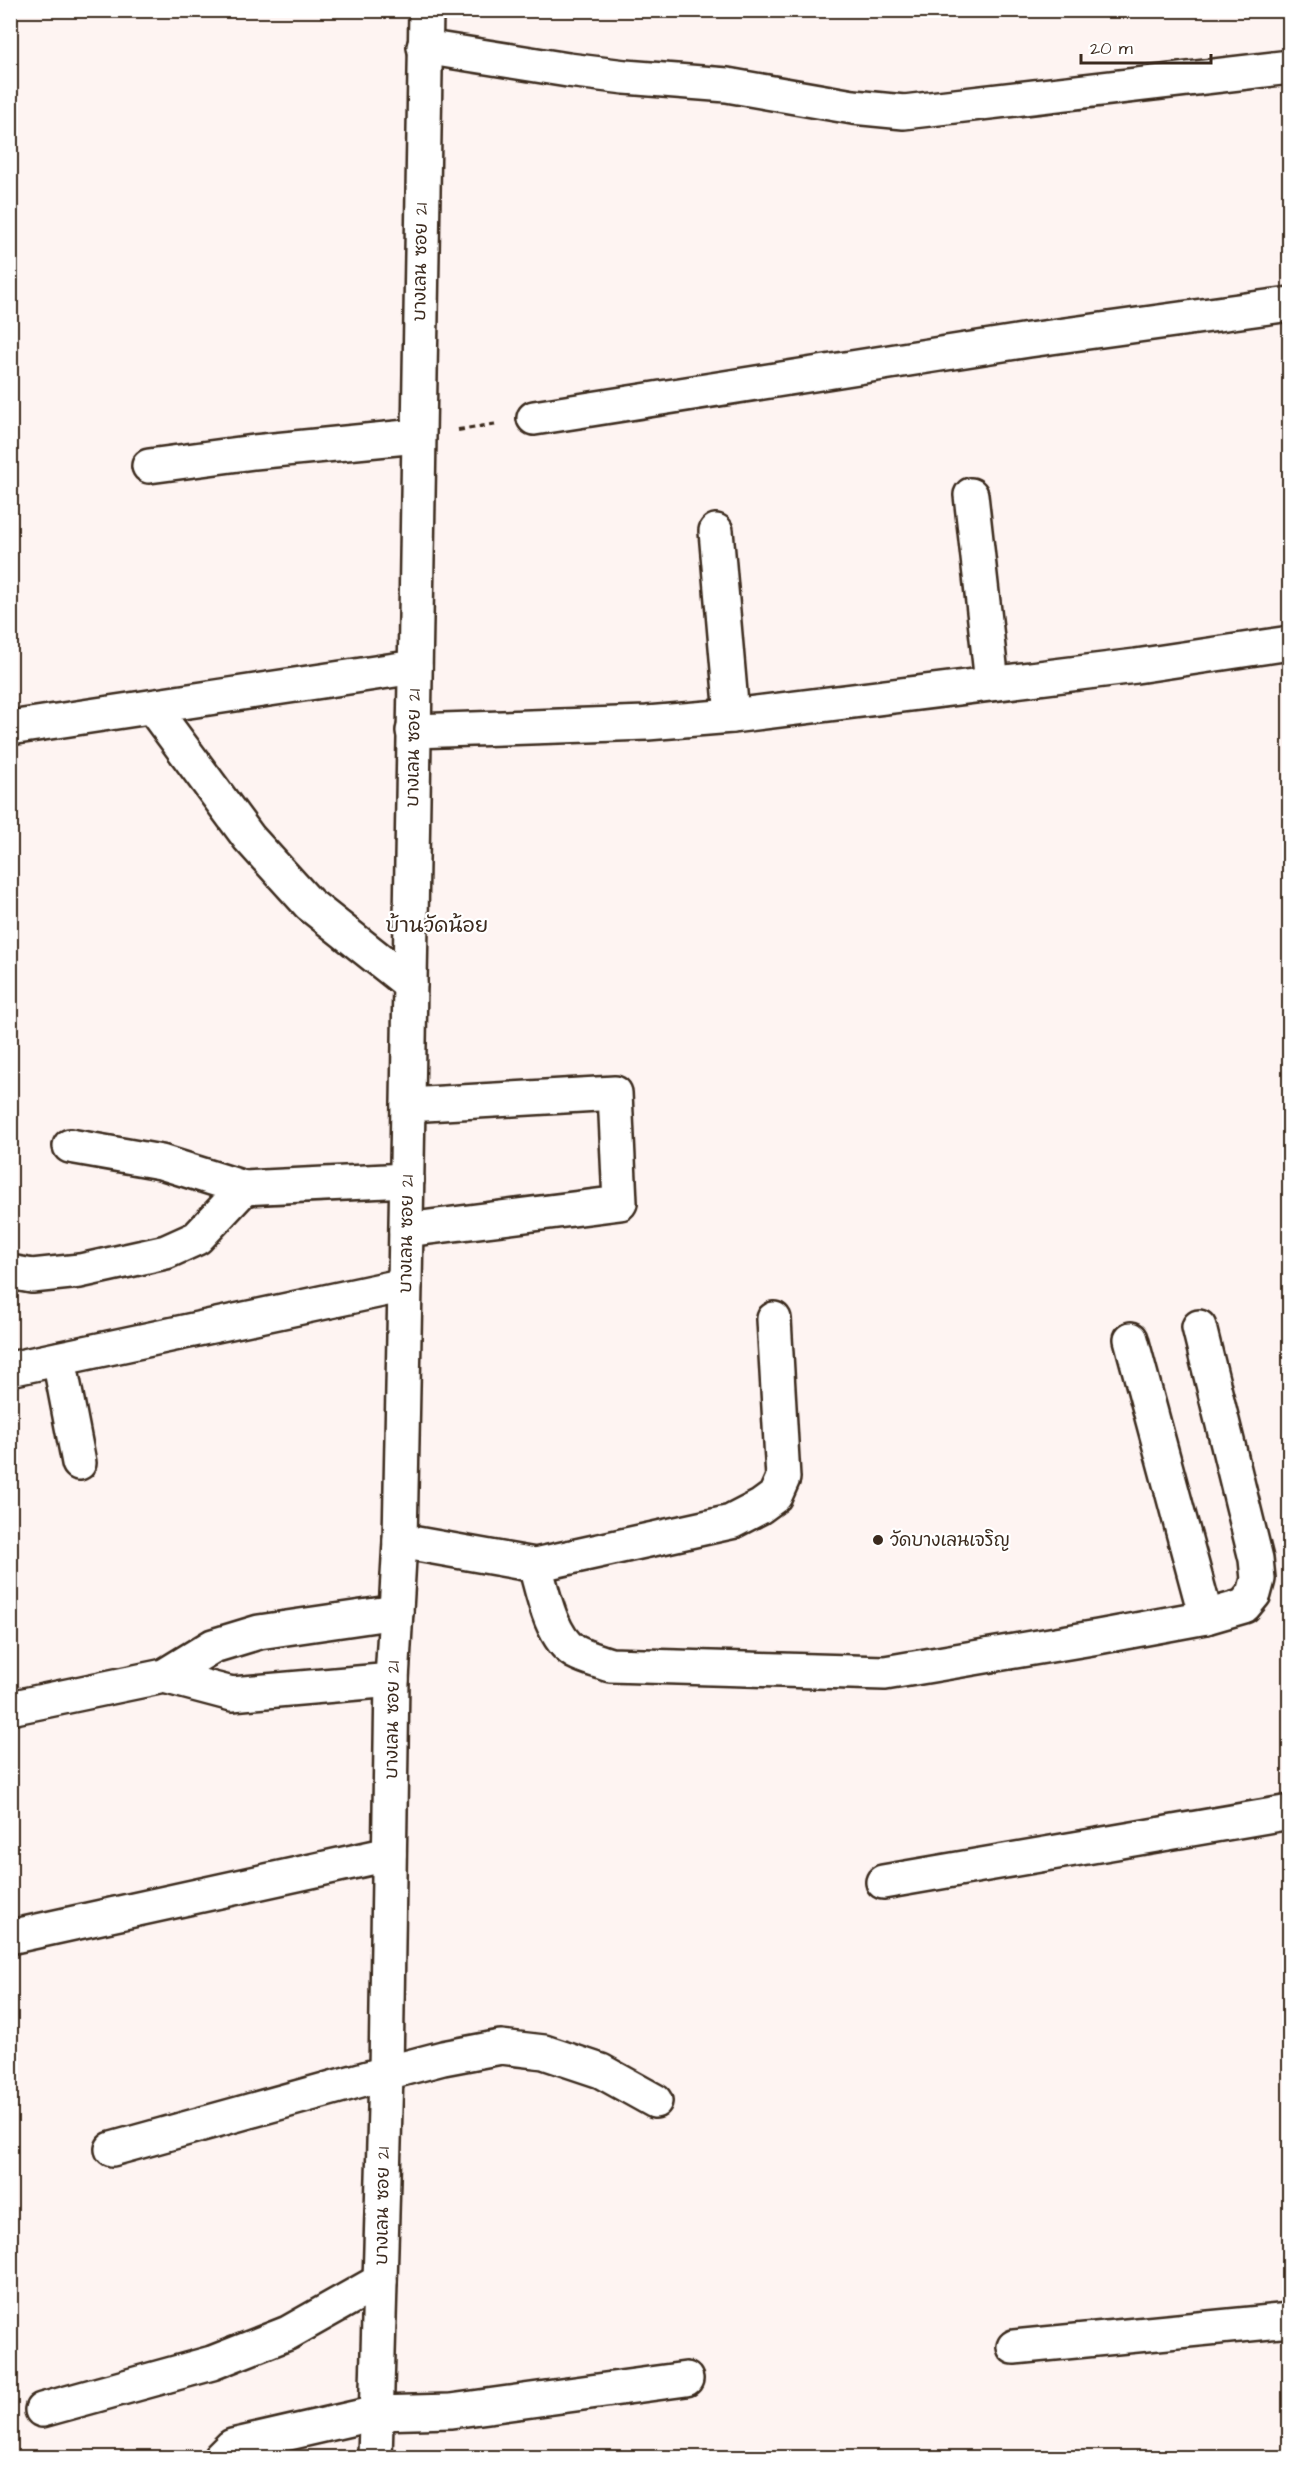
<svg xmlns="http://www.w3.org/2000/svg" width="1300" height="2468" font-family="'Architects Daughter','Playpen Sans Thai',sans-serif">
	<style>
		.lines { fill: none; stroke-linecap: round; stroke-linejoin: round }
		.minor-casing { stroke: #3b2a1e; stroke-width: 38 }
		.path { stroke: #3b2a1e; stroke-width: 4; stroke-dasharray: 6 4.5; stroke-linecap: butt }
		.minor { stroke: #fff; stroke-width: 33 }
		.poi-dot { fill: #3b2a1e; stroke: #fff; stroke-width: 2 }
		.labels { text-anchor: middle; stroke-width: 4.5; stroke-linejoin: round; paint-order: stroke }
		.street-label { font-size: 18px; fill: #3b2a1e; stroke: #fff }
		.poi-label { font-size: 18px; fill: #3b2a1e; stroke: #fff; text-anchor: start }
		.quarter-label { font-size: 21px; fill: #3b2a1e; stroke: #fff }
	</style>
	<rect width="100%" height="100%" fill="#fef4f2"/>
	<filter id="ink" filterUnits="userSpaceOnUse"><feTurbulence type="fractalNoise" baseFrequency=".0167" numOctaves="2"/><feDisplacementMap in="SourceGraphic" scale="12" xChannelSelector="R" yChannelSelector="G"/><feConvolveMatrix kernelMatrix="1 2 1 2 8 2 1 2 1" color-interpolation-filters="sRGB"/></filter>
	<g filter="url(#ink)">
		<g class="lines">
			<g class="minor-casing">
				<g id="minor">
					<path d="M 424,47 L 568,70 L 625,77 L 727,85 L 853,107 L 904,112 L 1290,67"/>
					<path d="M 534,418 L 1029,340 L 1290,304"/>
					<path d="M 149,466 L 254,452 L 417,436"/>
					<path d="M 971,495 L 992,683"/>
					<path d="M 716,531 L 732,716"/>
					<path d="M 153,708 L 249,838 L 309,904 L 410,984"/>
					<path d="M 10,728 L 415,667"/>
					<path d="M 413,731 L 647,723 L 732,716 L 1136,666 L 1290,643"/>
					<path d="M 70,1146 L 161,1162 L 244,1188 L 407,1180"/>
					<path d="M 406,1230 L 620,1203 L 615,1093 L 408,1105"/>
					<path d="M 10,1272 L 32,1276 L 80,1271 L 166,1252 L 197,1238 L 244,1188"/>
					<path d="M 1131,1339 L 1206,1617"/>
					<path d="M 59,1359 L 79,1463"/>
					<path d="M 10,1369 L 405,1285"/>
					<path d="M 400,1541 L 535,1565 L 731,1522 L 760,1507 L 775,1496 L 783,1478 L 774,1319"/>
					<path d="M 535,1565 C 542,1590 551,1638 575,1652 C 586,1658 599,1661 610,1665 L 885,1673 L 1098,1637 L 1206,1617 L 1244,1606 L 1254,1594 L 1258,1579 L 1256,1559 L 1199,1327"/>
					<path d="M 164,1676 L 232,1694 L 392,1680"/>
					<path d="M 10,1708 L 164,1676 L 213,1646 L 259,1632 L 396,1612"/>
					<path d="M 883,1882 L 1290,1812"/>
					<path d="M 10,1937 L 389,1854"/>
					<path d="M 112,2149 L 386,2073 L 443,2058 L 501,2047 L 544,2052 L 601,2071 L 655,2101"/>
					<path d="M 1014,2347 L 1290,2320"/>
					<path d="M 42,2410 L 212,2363 L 288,2333 L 380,2281"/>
					<path d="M 220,2458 L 232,2446 L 376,2413 L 451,2411 L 686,2379"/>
					<path d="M 375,2458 L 386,2073 L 392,1680 L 400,1541 L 405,1285 L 426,10"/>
				</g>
			</g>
			<path class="path" d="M 458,430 L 498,424"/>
			<use href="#minor" class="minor"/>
		</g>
	</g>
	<circle class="poi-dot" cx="878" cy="1540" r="6"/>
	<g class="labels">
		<g class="street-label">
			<text transform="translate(420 262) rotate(-89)" y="6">บางเลน ซอย 21</text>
			<text transform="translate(413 748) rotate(-89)" y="6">บางเลน ซอย 21</text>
			<text transform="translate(406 1234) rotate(-89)" y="6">บางเลน ซอย 21</text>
			<text transform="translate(392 1720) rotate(-89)" y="6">บางเลน ซอย 21</text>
			<text transform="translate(382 2206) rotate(-89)" y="6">บางเลน ซอย 21</text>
		</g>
		<g class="poi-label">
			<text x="890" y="1546">วัดบางเลนเจริญ</text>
		</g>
		<g class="quarter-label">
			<text x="437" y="932">บ้านวัดน้อย</text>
		</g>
	</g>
	<rect width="1300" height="2468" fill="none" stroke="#fff" stroke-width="36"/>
	<rect x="18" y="18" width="1264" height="2432" fill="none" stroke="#3b2a1e" stroke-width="2" filter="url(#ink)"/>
	<path d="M1081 54v9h130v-9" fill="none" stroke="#3b2a1e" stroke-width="3"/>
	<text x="1090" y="54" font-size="18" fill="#3b2a1e" stroke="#ffffff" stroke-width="4.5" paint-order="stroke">20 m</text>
</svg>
